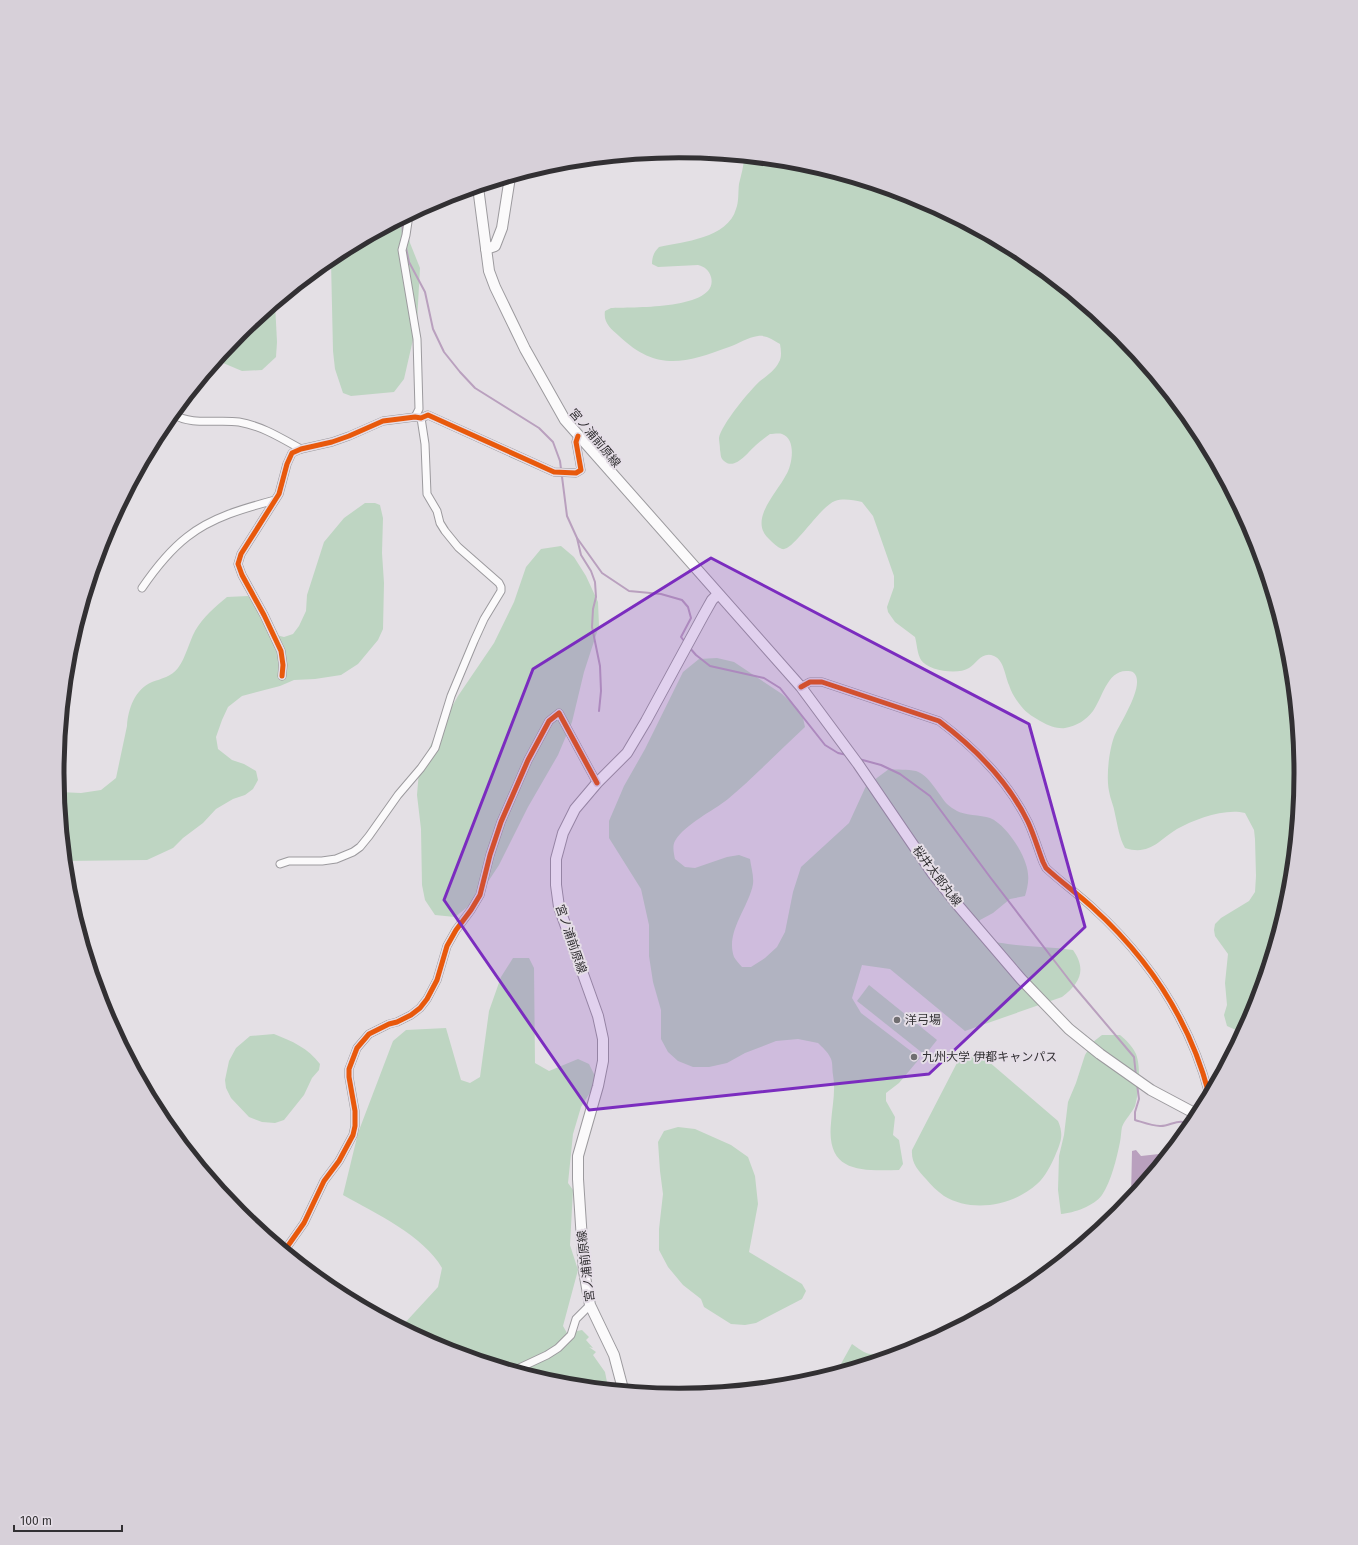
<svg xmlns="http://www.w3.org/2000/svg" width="1358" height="1545" font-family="'Fira Sans','Noto Sans JP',sans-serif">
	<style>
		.green { fill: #bed5c2 }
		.water { fill: #b9a0be }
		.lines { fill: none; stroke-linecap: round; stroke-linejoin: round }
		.stream { stroke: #b9a0be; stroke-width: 2 }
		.minor-casing { stroke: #9c9a9e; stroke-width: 9 }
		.secondary-casing { stroke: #9c9a9e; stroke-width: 12 }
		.minor { stroke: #fbfafb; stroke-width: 7 }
		.secondary { stroke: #fbfafb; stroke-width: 10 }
		.cycleway-casing { stroke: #e5dee7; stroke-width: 8 }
		.cycleway { stroke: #e8590c; stroke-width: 5 }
		.marked { fill: #7b2cbf; fill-opacity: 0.2; stroke: #7b2cbf; stroke-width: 3; stroke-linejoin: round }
		.poi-dot { fill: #706e71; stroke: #e5dee7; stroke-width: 1.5 }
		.labels { text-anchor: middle; stroke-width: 4; stroke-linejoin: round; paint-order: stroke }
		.street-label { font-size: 12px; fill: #323033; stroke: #e5dee7 }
		.poi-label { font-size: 12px; fill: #323033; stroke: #e5dee7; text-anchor: start }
		.rim { fill: none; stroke: #323033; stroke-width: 5 }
	</style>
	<rect width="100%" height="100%" fill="#e4e0e5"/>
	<g class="green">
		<path d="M 744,157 L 801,163 L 917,198 L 1025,255 L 1119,333 L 1196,427 L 1254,535 L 1289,651 L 1301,773 L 1289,894 L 1254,1011 L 1244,1029 L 1238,1031 L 1227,1026 L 1224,1015 L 1227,1005 L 1225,983 L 1228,954 L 1215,936 L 1214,930 L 1215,924 L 1221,918 L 1249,901 L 1255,892 L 1256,876 L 1255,839 L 1254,830 L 1245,813 C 1225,808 1195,819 1177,829 C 1159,840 1150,856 1125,848 C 1119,837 1118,827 1115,814 C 1114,806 1110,799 1109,791 C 1106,776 1109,751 1114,737 C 1119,724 1146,685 1134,673 C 1132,671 1129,671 1126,671 C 1107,671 1102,699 1093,711 C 1086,720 1077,726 1065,728 C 1058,729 1049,726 1042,722 C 1035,718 1026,713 1021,706 C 1016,700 1011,692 1009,685 C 1005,676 1004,660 994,656 C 982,651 977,663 969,668 C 958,675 928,671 921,660 C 917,653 917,644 915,637 L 895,622 L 888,612 L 887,607 L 894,587 L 894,576 L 873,516 L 862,502 C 853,500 843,498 835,501 C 819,507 793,552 782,549 C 777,547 773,543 769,539 C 748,520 777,493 786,475 C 792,466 797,439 782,434 C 779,433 773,434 770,434 C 765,438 760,441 756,445 C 748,452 735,471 724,461 C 720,458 721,454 720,450 C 720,446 719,441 719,438 C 721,425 750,390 760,381 C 767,376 775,370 779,362 C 782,357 781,350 780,344 C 773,340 767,335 758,336 C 748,337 738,344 729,347 C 685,363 657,372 619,336 C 611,329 603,323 605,311 L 611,308 C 631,307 720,310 711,277 C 709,270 705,267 698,265 L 658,267 L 652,264 C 652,257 654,252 659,247 C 683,242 728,238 736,209 C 739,202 738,192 739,184 C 741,175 744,166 744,157 Z"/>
		<path d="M 405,217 L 410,243 L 420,268 L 417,322 L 404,379 L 394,392 L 351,396 L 343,393 L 335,369 L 333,351 L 331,261 L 332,257 Z"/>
		<path d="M 275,303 L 277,342 L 276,357 L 262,370 L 242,371 L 216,360 L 239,333 Z"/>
		<path d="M 365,503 L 375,503 L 380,505 L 383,518 L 382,553 L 384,583 L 383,629 L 378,640 L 358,664 L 341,675 L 315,679 L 294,680 L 280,686 L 242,696 L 228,707 L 222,720 L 216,737 L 218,749 L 232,760 L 244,764 L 256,771 L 258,780 L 253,789 L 245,795 L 233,799 L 216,809 L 203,823 L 183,838 L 173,848 L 147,860 L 66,861 L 59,792 L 81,793 L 101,790 L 116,778 L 127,726 C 128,709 135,689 152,682 C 161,679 172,676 178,668 C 186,657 189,642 195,631 C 203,617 215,607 227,597 L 248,596 L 263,610 L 276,635 L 284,637 L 293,634 L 299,626 L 306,611 L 307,595 L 324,542 L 344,518 Z"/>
		<path d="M 561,546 L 574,557 L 586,576 L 598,602 L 599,626 L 584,672 L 572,722 L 558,755 L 528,807 L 499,865 L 476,900 L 455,917 L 435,915 L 425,900 L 422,885 L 421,829 L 417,795 L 419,771 L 433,740 L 458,696 L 494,643 L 514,602 L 526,567 L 541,549 Z"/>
		<path d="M 717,658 L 734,662 L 782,694 L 798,709 L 803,718 L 805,727 C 779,751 755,776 728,799 C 713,811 685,824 675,841 C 672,846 674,854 675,859 L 685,867 L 695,868 L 727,857 L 739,855 L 750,859 C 751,867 754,876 753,884 C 749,907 725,932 734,957 C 736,960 739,964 742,967 L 751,967 L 765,958 L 777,947 L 785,932 L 793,892 L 801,867 L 849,823 L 866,786 L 889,769 C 897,770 907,769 916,771 C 929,775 939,795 947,804 C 950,807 954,809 957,811 C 963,815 981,815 990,818 C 1007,825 1027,857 1028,874 C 1029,882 1027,889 1025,896 L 1010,899 L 993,913 L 980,920 L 977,932 L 982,941 C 994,941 1005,944 1016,945 C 1035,947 1054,947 1073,950 C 1087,970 1080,983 1062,997 L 965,1031 L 890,969 L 862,965 L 852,998 L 861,1013 L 920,1058 L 899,1083 L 886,1093 L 886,1101 L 895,1117 L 893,1135 L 899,1140 L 903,1164 L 899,1170 C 861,1171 826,1173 831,1123 C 832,1107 836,1091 833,1075 C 832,1069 833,1061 830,1057 C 828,1052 822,1047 818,1043 L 798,1039 L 776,1041 L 745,1053 L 727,1063 L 709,1067 L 693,1067 L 678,1061 L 668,1052 L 661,1039 L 661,1010 L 653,982 L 649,956 L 649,925 L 641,889 L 609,838 L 609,821 L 624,786 L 645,749 L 683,672 L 699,659 Z"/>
		<path d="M 513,958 L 529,958 L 534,968 L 535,1063 L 549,1071 L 578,1059 L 589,1064 L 595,1076 L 596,1083 L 581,1107 L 573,1134 L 568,1183 L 573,1190 L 570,1245 L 578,1270 L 563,1326 L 567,1333 L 582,1330 L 589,1337 L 586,1340 L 593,1348 L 589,1347 L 596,1352 L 593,1355 L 605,1372 L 608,1387 L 557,1382 L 441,1347 L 402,1326 L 438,1287 L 442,1268 C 424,1236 375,1213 343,1195 L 358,1133 L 393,1041 L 406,1030 L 446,1028 L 461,1080 L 470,1083 L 480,1077 L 489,1011 L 501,977 Z"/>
		<path d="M 869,985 L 937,1040 L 925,1055 L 857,1001 Z"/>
		<path d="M 274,1034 C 292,1041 308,1048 320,1064 L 319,1070 L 312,1078 L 304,1095 L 284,1120 L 275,1123 L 262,1122 L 249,1117 L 231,1098 L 226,1088 L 225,1080 L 229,1061 L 236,1048 L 250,1036 Z"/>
		<path d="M 1102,1035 L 1120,1035 C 1126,1040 1133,1047 1136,1054 C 1141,1066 1139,1093 1135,1106 C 1132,1113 1125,1119 1122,1127 C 1121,1132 1121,1137 1120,1142 C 1117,1157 1111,1182 1102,1195 C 1094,1206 1074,1213 1061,1214 L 1058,1190 L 1059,1156 L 1064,1135 L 1068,1102 L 1076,1083 L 1085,1055 L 1093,1042 Z"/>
		<path d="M 981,1055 L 1058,1121 C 1064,1135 1061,1142 1055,1156 C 1051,1165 1045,1177 1037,1184 C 1013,1206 972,1213 944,1196 C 937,1191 931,1185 926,1179 C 918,1170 911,1163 912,1150 L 959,1059 Z"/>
		<path d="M 678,1127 L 695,1129 L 731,1145 L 748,1157 L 755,1176 L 758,1204 L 749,1252 L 802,1284 L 806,1291 L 802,1299 L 756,1323 L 745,1325 L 731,1324 L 704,1307 L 701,1299 L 683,1285 L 668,1267 L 659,1250 L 659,1229 L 663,1194 L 660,1171 L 658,1142 L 664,1131 Z"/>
		<path d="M 852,1344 C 870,1357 871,1356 892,1350 L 894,1354 L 837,1371 Z"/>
	</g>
	<path class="water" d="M 1136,1150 L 1141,1156 L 1168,1153 L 1131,1197 L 1132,1151 Z"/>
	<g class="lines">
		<g class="stream">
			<path d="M 402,219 L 403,235"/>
			<path d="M 406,248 L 409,262 L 425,292 L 433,329 L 444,352 L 460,372 L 475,388 L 539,428 L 553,442 L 560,461 L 567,516 L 577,538 L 581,555 L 591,571 L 595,582 L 596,597 L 593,609 L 592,627 L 600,666 L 601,691 L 599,711"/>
			<path d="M 577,538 L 602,573 L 629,591 L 661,594 L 682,600 L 688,607 L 691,618 L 681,637 L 685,642"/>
			<path d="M 689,647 L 696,655 L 710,666 L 764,678 L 780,688 L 825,745 L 838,753 L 847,755"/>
			<path d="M 859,759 L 881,765 L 900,774 L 930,796 L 990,877 L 1073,985 L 1134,1057 L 1136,1076"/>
			<path d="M 1137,1084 L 1139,1099 L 1135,1112 L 1135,1120 C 1142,1122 1152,1126 1160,1126 C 1170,1127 1182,1115 1189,1127"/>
		</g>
		<g class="minor-casing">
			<g id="minor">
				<path d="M 409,215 L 406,235 L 402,250 L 417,339 L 419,409 L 415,417"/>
				<path d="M 173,414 C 191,426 218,419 239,422 C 262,426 281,438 301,449"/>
				<path d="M 142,588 C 155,569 169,551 187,537 C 212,517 245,508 275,500"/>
				<path d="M 282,676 L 283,665 L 281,651 L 264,615 L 242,575 L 238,564 L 241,554 L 279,494 L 287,464 L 292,453 L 301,449 L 332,442 L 349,436 L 383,421 L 415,417 L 421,418 L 428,415 L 554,472 L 576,473 L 581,470 L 576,442 L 578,436"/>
				<path d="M 801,687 L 810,682 L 822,682 L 939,721 C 975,748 1008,781 1028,822 C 1034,835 1038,849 1043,862 L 1046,868 C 1061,882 1078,894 1093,908 C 1148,958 1190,1021 1209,1094"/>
				<path d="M 280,864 L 289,861 L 322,861 L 336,859 L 353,852 L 360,847 L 369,836 L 398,795 L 421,768 L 435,748 L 451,696 L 474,641 L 484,619 L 501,591 L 501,587 L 499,583 L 458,547 L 445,531 L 440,523 L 437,511 L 427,494 L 425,444 L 421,418"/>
				<path d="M 285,1250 L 304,1223 L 324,1181 L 339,1161 L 353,1135 L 355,1126 L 355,1111 L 349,1077 L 349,1069 L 357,1048 L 369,1034 L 389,1024 L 397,1022 L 411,1015 L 420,1008 L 427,999 L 437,980 L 447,946 L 456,930 L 471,910 L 480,895 L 490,855 L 501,822 L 528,760 L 549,721 L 559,713 L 597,783"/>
				<path d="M 515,1370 L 547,1355 L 558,1348 L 571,1335 L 576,1319 L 590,1305"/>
			</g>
		</g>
		<g class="secondary-casing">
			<g id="secondary">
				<path d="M 478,187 L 489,271 L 495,287 L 525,349 L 565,420 L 801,687 L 858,764 L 933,874 L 956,903 L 1021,979 L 1069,1029 L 1100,1054 L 1151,1090 L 1198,1115"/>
				<path d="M 486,249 L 495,246 L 502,228 L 510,177"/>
				<path d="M 623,1389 L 614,1355 L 590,1305 L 584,1271 L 578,1179 L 578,1156 L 598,1086 L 603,1061 L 603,1039 L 598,1016 L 559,907 L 556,885 L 556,859 L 563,833 L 575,809 L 597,783 L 627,753 L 646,721 L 703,616 L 712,600 L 718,594"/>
			</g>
		</g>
		<use href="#minor" class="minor"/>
		<use href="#secondary" class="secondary"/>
		<g class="cycleway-casing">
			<g id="cycleway">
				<path d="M 282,676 L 283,665 L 281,651 L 264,615 L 242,575 L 238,564 L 241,554 L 279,494 L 287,464 L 292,453 L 301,449 L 332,442 L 349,436 L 383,421 L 415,417 L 421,418 L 428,415 L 554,472 L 576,473 L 581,470 L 576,442 L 578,436"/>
				<path d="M 801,687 L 810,682 L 822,682 L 939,721 C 975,748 1008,781 1028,822 C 1034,835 1038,849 1043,862 L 1046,868 C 1061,882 1078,894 1093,908 C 1148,958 1190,1021 1209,1094"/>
				<path d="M 285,1250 L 304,1223 L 324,1181 L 339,1161 L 353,1135 L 355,1126 L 355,1111 L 349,1077 L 349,1069 L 357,1048 L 369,1034 L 389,1024 L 397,1022 L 411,1015 L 420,1008 L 427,999 L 437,980 L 447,946 L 456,930 L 471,910 L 480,895 L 490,855 L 501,822 L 528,760 L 549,721 L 559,713 L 597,783"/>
			</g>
		</g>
		<use href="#cycleway" class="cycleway"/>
	</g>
	<path class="marked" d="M 711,558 L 1029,724 L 1085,927 L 929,1074 L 589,1110 L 444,900 L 533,669 Z"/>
	<g class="poi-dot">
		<circle cx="897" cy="1020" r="4"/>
		<circle cx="914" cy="1057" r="4"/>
	</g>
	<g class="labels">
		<g class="street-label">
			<text transform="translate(595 438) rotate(50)" y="4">宮ノ浦前原線</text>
			<text transform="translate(937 876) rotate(53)" y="4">桜井太郎丸線</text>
			<text transform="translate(571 939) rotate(71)" y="4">宮ノ浦前原線</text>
			<text transform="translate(586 1266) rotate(-97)" y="4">宮ノ浦前原線</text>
		</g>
		<g class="poi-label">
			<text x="905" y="1024">洋弓場</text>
			<text x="922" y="1061">九州大学 伊都キャンパス</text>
		</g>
	</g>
	<path d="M0 0H1358V1545H0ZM64 773a615 615 0 1 1 1230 0a615 615 0 1 1-1230 0Z" fill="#d7d0d9" fill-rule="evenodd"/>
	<path class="rim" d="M64 773a615 615 0 1 1 1230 0a615 615 0 1 1-1230 0Z"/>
	<path d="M14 1525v6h108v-6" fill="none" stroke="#323033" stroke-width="2"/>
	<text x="20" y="1525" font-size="12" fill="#323033" stroke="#e5dee7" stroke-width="3" paint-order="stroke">100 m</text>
</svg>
